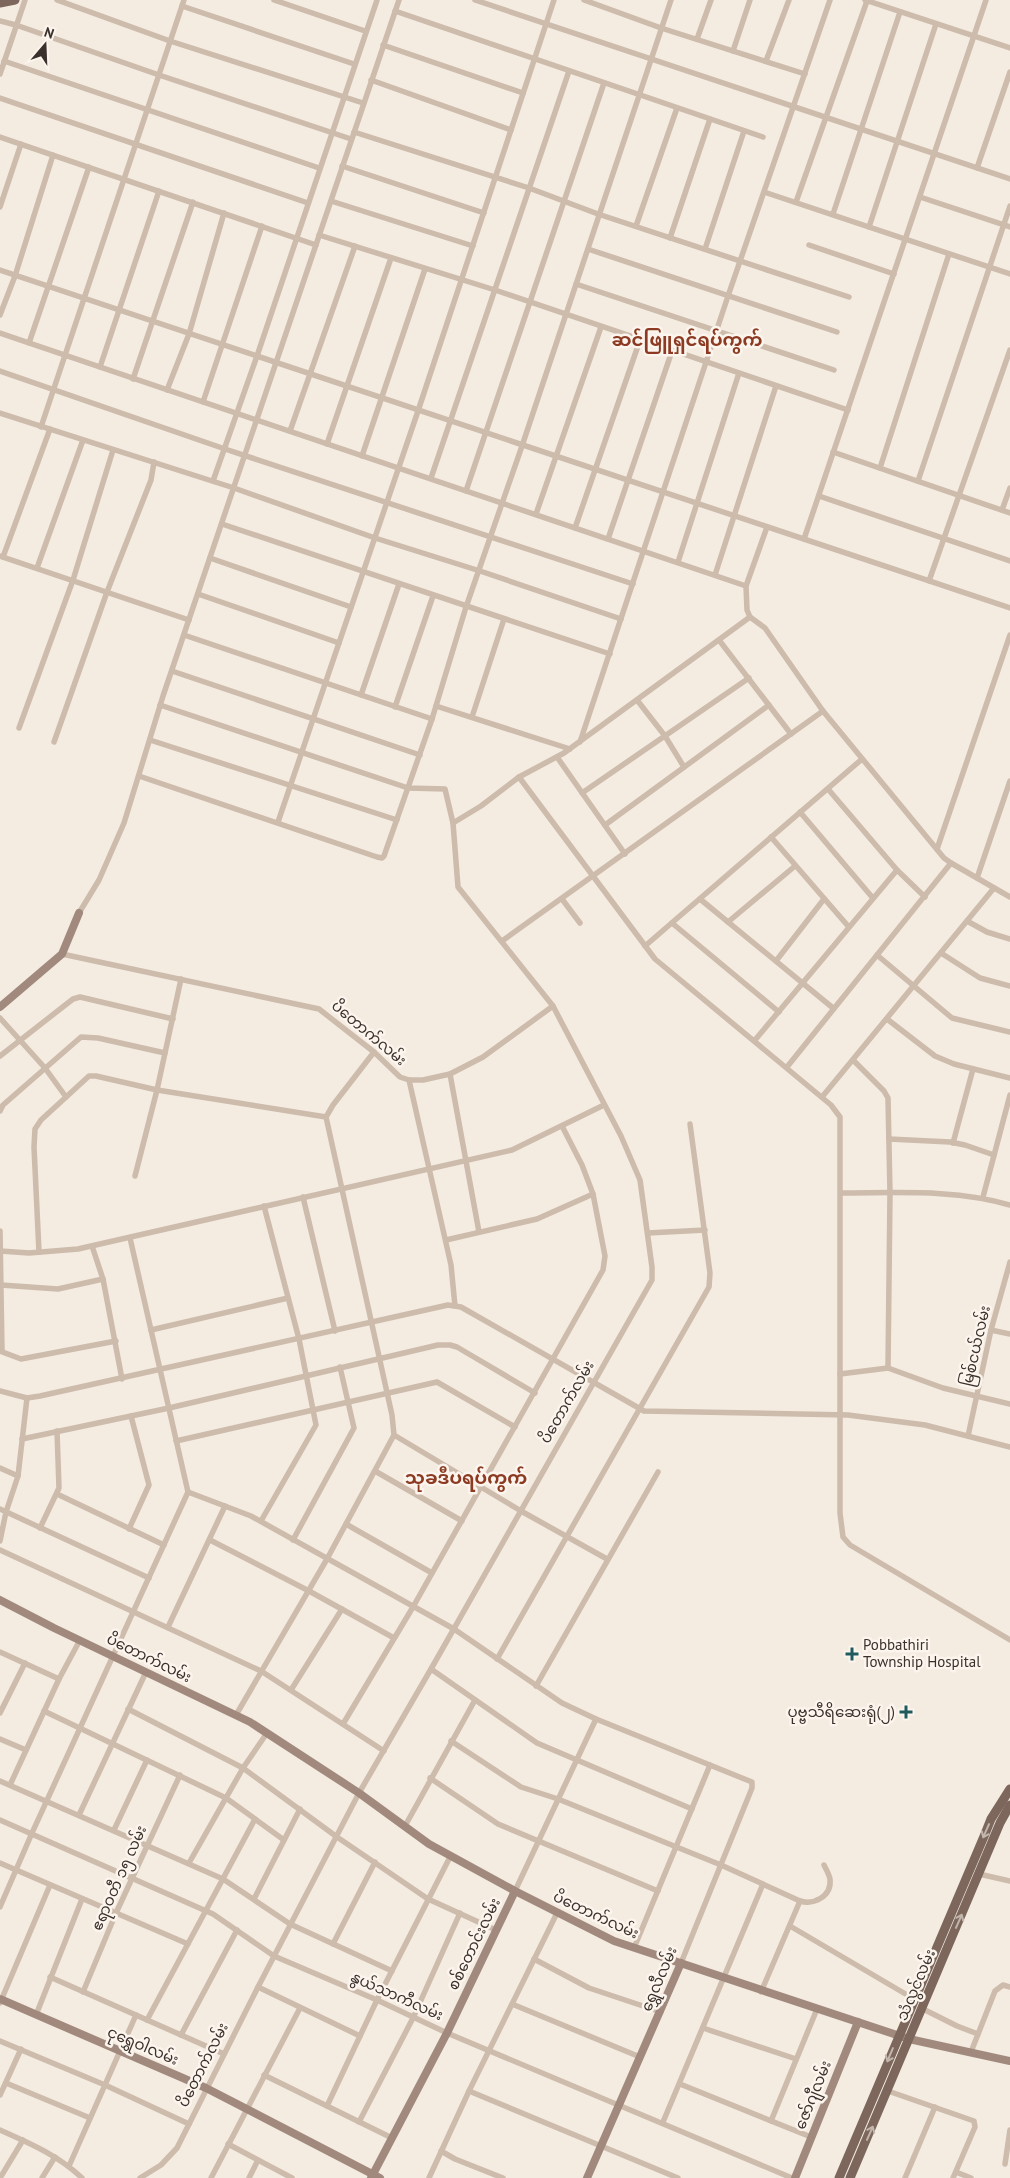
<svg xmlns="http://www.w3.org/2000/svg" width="1010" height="2178" font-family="'PT Sans','Noto Sans Myanmar',sans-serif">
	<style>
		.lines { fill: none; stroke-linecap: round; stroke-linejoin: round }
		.street { stroke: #cdbbac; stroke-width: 5.5 }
		.secondary { stroke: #a18a7d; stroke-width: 8 }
		.primary { stroke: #7d675c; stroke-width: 9 }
		.oneway { stroke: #c2b5ac }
		.poi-dot { fill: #1f5a5e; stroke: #fbf5ee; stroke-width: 2 }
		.labels { text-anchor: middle; stroke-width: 5; stroke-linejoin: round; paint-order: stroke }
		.street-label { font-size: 15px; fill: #3b302b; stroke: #fbf5ee }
		.poi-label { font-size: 15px; fill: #3b302b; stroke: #fbf5ee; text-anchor: start }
		.quarter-label { font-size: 18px; font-weight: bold; fill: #8c3b22; stroke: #fbf5ee }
	</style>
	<rect width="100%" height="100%" fill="#f4ebe1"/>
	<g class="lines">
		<g class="street">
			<path d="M 57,0 L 170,41 L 363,103"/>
			<path d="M 274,0 L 365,31"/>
			<path d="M 475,0 L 1010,179"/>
			<path d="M 584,0 L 661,28 L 805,74"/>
			<path d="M 865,0 L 1010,48"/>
			<path d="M 182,6 L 354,64"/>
			<path d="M 395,11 L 763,137"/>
			<path d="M 0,21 L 16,25 L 159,75 L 351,139"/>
			<path d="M 697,39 L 711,0"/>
			<path d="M 383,45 L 523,93"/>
			<path d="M 733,51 L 750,0"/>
			<path d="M 4,61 L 319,168"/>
			<path d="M 766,61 L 789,0"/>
			<path d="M 0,74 L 25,0"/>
			<path d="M 371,80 L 511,130"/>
			<path d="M 0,98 L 308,203"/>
			<path d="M 354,132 L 529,188 L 598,214 L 849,297"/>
			<path d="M 0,137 L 316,245"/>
			<path d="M 342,166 L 484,213"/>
			<path d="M 977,168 L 1010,72"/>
			<path d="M 764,192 L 1010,274"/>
			<path d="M 920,197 L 1010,227"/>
			<path d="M 331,201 L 473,246"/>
			<path d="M 796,202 L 867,1"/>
			<path d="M 0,207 L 21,144"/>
			<path d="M 833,214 L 900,12"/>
			<path d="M 636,226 L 677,108"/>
			<path d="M 869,227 L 936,24"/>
			<path d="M 319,235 L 495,290 L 848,410"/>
			<path d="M 670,238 L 710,119"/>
			<path d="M 809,245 L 894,274"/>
			<path d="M 588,249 L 837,332"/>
			<path d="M 705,249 L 744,131"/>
			<path d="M 0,270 L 1010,608"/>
			<path d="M 576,284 L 834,370"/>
			<path d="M 0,315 L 15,276 L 53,155"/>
			<path d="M 0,333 L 746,586"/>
			<path d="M 29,343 L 89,167"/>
			<path d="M 100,367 L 159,191"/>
			<path d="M 0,371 L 225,449 L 633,584"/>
			<path d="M 133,379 L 193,202"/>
			<path d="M 167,390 L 189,334 L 224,213"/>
			<path d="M 203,402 L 262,226"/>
			<path d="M 0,413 L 234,488 L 375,538 L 480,571 L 621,619"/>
			<path d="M 41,427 L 184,0"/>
			<path d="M 290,431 L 355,246"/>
			<path d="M 327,444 L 391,258"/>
			<path d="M 833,452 L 1010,513"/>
			<path d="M 362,456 L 425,269"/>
			<path d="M 880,468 L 949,254"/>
			<path d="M 431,478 L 569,71"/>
			<path d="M 213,481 L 257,356 L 377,0"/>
			<path d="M 918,481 L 1010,206"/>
			<path d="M 466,491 L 604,83"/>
			<path d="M 819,496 L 1010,561"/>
			<path d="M 1002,510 L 1010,488"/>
			<path d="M 536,514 L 601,327"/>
			<path d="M 222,524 L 610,654"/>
			<path d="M 767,527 L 746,586 L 747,610 L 750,617 L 765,628 L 823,711 L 944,858 L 951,863 L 1010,897"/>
			<path d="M 575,528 L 640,340"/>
			<path d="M 608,539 L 672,351"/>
			<path d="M 804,539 L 986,0"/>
			<path d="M 0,556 L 189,620"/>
			<path d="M 3,557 L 50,429"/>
			<path d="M 210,558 L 351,607"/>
			<path d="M 678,562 L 739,373"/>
			<path d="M 37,568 L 83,440"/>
			<path d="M 715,575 L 776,386"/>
			<path d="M 929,581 L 1010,350"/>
			<path d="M 198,594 L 339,643"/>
			<path d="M 184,635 L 432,719"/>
			<path d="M 719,640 L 791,734"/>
			<path d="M 172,671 L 420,755"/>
			<path d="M 361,695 L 399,584"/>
			<path d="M 637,700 L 665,736 L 684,767"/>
			<path d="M 436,706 L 570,749"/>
			<path d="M 395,707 L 433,596"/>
			<path d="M 472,717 L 504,619"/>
			<path d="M 19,728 L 73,580 L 113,450"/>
			<path d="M 150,740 L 397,820"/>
			<path d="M 54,742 L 107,592 L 151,480 L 154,462"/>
			<path d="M 580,742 L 728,296 L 830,0"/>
			<path d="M 557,757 L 625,854"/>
			<path d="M 139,776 L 377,857 L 382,858 L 384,856 L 432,719 L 466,607 L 522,446 L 671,0"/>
			<path d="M 519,777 L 655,959 L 831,1105 L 840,1117 L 840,1513 L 843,1537 L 850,1545 L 1010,1640"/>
			<path d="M 828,789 L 897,870 L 925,897"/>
			<path d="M 582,793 L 749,678"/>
			<path d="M 800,812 L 872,897"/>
			<path d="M 278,822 L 418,411 L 554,0"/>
			<path d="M 453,823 L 481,806 L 519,777 L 564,753 L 750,617"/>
			<path d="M 605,825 L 769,705"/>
			<path d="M 771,837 L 848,926"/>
			<path d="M 937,849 L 1010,635"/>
			<path d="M 977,878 L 1010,781"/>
			<path d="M 562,899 L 580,923"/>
			<path d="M 700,899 L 833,1008"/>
			<path d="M 79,913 L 99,880 L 124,823 L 163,696 L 399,0"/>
			<path d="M 967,921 L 987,932 L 1010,939"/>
			<path d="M 728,922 L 795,866"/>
			<path d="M 672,923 L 779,1012"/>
			<path d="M 502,941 L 823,711"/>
			<path d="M 645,946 L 862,759"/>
			<path d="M 941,953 L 980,978 L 1010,986"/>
			<path d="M 62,954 L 319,1009 L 374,1052 L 400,1077 L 409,1080 L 423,1080 L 450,1074 L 483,1057 L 553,1006"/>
			<path d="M 877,955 L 952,1018 L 1010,1032"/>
			<path d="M 776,961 L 824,899"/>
			<path d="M 0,1018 L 45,1068 L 66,1097"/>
			<path d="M 887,1019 L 935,1056 L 954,1064 L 1010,1078"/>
			<path d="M 755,1040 L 897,870"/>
			<path d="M 0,1056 L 73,999 L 80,997 L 173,1019"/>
			<path d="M 853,1060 L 884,1091 L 888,1098 L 890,1193 L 888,1368"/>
			<path d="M 787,1067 L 951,863"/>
			<path d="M 450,1074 L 479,1232"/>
			<path d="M 409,1080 L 451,1265 L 455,1306"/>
			<path d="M 822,1097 L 994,888"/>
			<path d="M 0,1111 L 3,1105 L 81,1037 L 98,1038 L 165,1053"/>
			<path d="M 889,1139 L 950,1142 L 965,1145 L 994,1155"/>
			<path d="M 953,1143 L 973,1069"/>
			<path d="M 135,1176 L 157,1090 L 181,979"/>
			<path d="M 841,1193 C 898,1193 955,1189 1010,1205"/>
			<path d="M 303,1197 L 335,1331"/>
			<path d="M 983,1197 L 1010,1095"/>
			<path d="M 0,1231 L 2,1351"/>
			<path d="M 648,1233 L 705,1230"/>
			<path d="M 446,1240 L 537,1219 L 593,1194"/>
			<path d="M 92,1246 L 103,1279 L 122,1379"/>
			<path d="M 0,1251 L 29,1253 L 78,1249 L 512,1150 L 604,1105"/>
			<path d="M 39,1252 L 34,1147 L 35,1129 L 41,1120 L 89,1076 L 96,1076 L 157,1090 L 326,1117"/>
			<path d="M 1,1285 L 58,1289 L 103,1279"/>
			<path d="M 151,1330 L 288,1298"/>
			<path d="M 991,1330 L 1010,1334"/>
			<path d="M 0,1351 L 21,1359 L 116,1341"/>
			<path d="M 840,1374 L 888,1368 L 943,1388 L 1010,1404"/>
			<path d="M 0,1391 L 27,1398 L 40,1396 L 448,1305 L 461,1307 L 644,1411 L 848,1415 L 925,1425 L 1010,1447"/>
			<path d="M 394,1435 L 521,1511 L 607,1559"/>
			<path d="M 968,1436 L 991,1330 L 1010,1262"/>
			<path d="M 22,1439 L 169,1408 L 438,1345 L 450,1345 L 457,1347 L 535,1393"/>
			<path d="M 176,1441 L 437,1382 L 515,1427"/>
			<path d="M 0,1468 L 18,1476"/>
			<path d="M 375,1471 L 462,1521"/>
			<path d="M 188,1492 L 251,1516 L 454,1629 L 562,1703 L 596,1719 L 752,1782 L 752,1788 L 681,1963"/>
			<path d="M 57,1494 L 164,1545"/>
			<path d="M 0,1509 L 149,1578"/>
			<path d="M 261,1521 L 316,1425 L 299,1339 L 264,1206"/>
			<path d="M 346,1524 L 432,1573"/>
			<path d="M 40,1528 L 59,1488 L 57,1431"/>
			<path d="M 129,1529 L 149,1485 L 131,1416"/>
			<path d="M 210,1540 L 309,1591 L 394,1638"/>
			<path d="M 293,1540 L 354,1428 L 340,1367"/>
			<path d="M 0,1541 L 6,1512 L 18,1476 L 27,1398"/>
			<path d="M 0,1550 L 261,1671 L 384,1751"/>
			<path d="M 168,1627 L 225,1506"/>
			<path d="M 0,1652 L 59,1679"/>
			<path d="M 497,1659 L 709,1287 L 710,1273 L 690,1124"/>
			<path d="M 431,1669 L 537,1743 L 692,1809"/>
			<path d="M 536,1686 L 658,1472"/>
			<path d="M 291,1690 L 342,1609"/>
			<path d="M 128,1709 L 243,1768 L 337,1837 L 428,1899 L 496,1930"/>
			<path d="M 44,1711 L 226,1798 L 284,1840"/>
			<path d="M 0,1713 L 25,1663"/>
			<path d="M 236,1715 L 327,1559 L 394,1435 L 392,1415 L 326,1117 L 333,1105 L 374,1052"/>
			<path d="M 343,1724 L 413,1607 L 603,1270 L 605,1256 L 593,1194 L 582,1165 L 562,1126"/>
			<path d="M 0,1739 L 26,1750"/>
			<path d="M 451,1741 L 521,1787 L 558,1799 L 721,1865 L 800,1901 L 761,1992"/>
			<path d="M 430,1778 L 498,1824 L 658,1891"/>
			<path d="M 0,1781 L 223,1879 L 290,1924 L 392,1971"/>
			<path d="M 10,1785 L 59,1679 L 80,1640"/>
			<path d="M 79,1815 L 146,1672"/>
			<path d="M 0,1820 L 213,1914 L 274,1956 L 377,2000 L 447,2033 L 792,2178"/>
			<path d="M 405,1826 L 475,1700"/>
			<path d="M 114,1830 L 147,1760"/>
			<path d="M 0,1863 L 188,1944"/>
			<path d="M 189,1863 L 243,1768 L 267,1733"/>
			<path d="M 979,1874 L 1010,1881"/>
			<path d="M 515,1891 L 596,1719"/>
			<path d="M 254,1899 L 300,1809"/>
			<path d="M 800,1901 C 813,1905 832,1897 830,1879 C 829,1874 826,1869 824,1865"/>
			<path d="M 0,1907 L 32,1833 L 188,1492 L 130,1238"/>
			<path d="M 790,1926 L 914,1999"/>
			<path d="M 333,1944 L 375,1862"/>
			<path d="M 634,1948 L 710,1765"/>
			<path d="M 534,1959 L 589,1988 L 661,2012"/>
			<path d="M 50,1977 L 224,2054"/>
			<path d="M 258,1987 L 360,2036"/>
			<path d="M 83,1992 L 116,1913 L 180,1775"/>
			<path d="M 0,2003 L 50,1885"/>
			<path d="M 512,2004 L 640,2057"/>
			<path d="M 921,2008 L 957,2026 L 978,2034"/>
			<path d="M 36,2015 L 82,1899"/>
			<path d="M 147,2020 L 255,1819"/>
			<path d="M 703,2028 L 796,2059"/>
			<path d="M 181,2035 L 237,1930"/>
			<path d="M 0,2041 L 105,2085 L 189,2124"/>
			<path d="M 971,2052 L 995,1991 L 1003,1985 L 1010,1987"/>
			<path d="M 264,2075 L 392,2138"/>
			<path d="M 6,2083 L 90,2118"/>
			<path d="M 680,2084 L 811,2137"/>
			<path d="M 469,2091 L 678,2178"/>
			<path d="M 888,2091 L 974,2121 L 975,2127 L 953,2178"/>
			<path d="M 0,2095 L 21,2049"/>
			<path d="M 327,2106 L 377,2000 L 450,1857"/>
			<path d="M 771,2121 L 817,2009"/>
			<path d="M 359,2122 L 413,2018 L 460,1913"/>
			<path d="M 663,2122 L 763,1884"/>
			<path d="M 0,2130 C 29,2143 58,2155 82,2178"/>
			<path d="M 228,2144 L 292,2178"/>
			<path d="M 441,2151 L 455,2159 L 503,2178"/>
			<path d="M 1005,2164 L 1010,2130"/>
			<path d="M 69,2166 L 136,2015"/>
			<path d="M 956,2172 L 971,2178"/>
			<path d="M 0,2178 L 23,2140"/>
			<path d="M 42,2178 L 55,2157"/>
			<path d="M 140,2178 L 161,2165 L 177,2148 L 258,1987 L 359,1793 L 431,1669 L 652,1280 L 652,1267 L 640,1180 L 621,1136 L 553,1006 L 458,887 L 453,823 L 445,789 L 408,788 L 160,705"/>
			<path d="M 211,2178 L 300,2008"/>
			<path d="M 249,2178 L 258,2160"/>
			<path d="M 429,2178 L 469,2091 L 557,1913"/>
			<path d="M 905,2178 L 935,2107"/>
		</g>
		<g class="secondary">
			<path d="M 0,1007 L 62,954 L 79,913"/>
			<path d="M 0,1600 L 54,1628 L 250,1722 L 359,1793 L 429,1844 L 515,1891 L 614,1941 L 909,2039 L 1010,2061"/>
			<path d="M 0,1999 L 206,2088 L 380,2178"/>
			<path d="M 371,2178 L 447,2033 L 515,1891"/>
			<path d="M 587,2178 L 681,1963"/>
			<path d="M 795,2178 L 858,2022"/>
		</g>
		<g class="primary">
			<path d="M 0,3 L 15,0"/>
			<path d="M 839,2178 L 985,1834 L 991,1819 L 1010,1789"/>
			<path d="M 850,2178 L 1000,1823 L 1010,1805"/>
		</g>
	</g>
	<defs><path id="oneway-shaft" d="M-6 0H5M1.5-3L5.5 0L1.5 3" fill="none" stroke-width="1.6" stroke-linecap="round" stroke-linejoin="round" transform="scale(1.25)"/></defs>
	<g class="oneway">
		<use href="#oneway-shaft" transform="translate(986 1831) rotate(114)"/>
		<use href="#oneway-shaft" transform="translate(959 1921) rotate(-66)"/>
		<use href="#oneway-shaft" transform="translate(890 2055) rotate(113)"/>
		<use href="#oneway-shaft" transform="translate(870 2133) rotate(-66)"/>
	</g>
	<g class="poi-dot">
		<path d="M849.5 1646.5h5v5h5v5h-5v5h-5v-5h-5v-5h5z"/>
		<path d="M903.5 1704.5h5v5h5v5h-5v5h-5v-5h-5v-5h5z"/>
	</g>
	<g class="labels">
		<g class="street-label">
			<text transform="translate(369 1033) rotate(40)" y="5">ပိတောက်လမ်း</text>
			<text transform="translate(976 1346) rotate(-77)" y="5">မြစ်ငယ်လမ်း</text>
			<text transform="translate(567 1402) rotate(-60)" y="5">ပိတောက်လမ်း</text>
			<text transform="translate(149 1658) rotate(26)" y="5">ပိတောက်လမ်း</text>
			<text transform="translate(119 1878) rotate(-66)" y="5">ဧရာဝတီ ၁၅ လမ်း</text>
			<text transform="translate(596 1915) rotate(25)" y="5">ပိတောက်လမ်း</text>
			<text transform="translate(474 1944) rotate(-64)" y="5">စစ်တောင်းလမ်း</text>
			<text transform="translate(659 1979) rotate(-67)" y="5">ရွှေလီလမ်း</text>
			<text transform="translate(916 1985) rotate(-67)" y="5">သံလွင်လမ်း</text>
			<text transform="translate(397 1996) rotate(24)" y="5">နွယ်သာကီလမ်း</text>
			<text transform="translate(143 2046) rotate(23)" y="5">ငုရွှေဝါလမ်း</text>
			<text transform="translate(203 2065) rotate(-63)" y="5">ပိတောက်လမ်း</text>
			<text transform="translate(813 2095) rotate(-68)" y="5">ဇော်ဂျီလမ်း</text>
		</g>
		<g class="poi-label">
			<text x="863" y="1650">Pobbathiri<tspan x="863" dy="17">Township Hospital</tspan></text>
			<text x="895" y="1717" text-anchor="end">ပုဗ္ဗသီရိဆေးရုံ(၂)</text>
		</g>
		<g class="quarter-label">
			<text x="687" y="346">ဆင်ဖြူရှင်ရပ်ကွက်</text>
			<text x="466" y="1484">သုခဒီပရပ်ကွက်</text>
		</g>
	</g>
	<g transform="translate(45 45) rotate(19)" stroke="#fbf5ee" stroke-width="4" paint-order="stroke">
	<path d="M0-4L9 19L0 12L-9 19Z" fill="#3b302b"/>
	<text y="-8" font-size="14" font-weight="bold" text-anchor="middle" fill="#3b302b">N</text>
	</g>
</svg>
